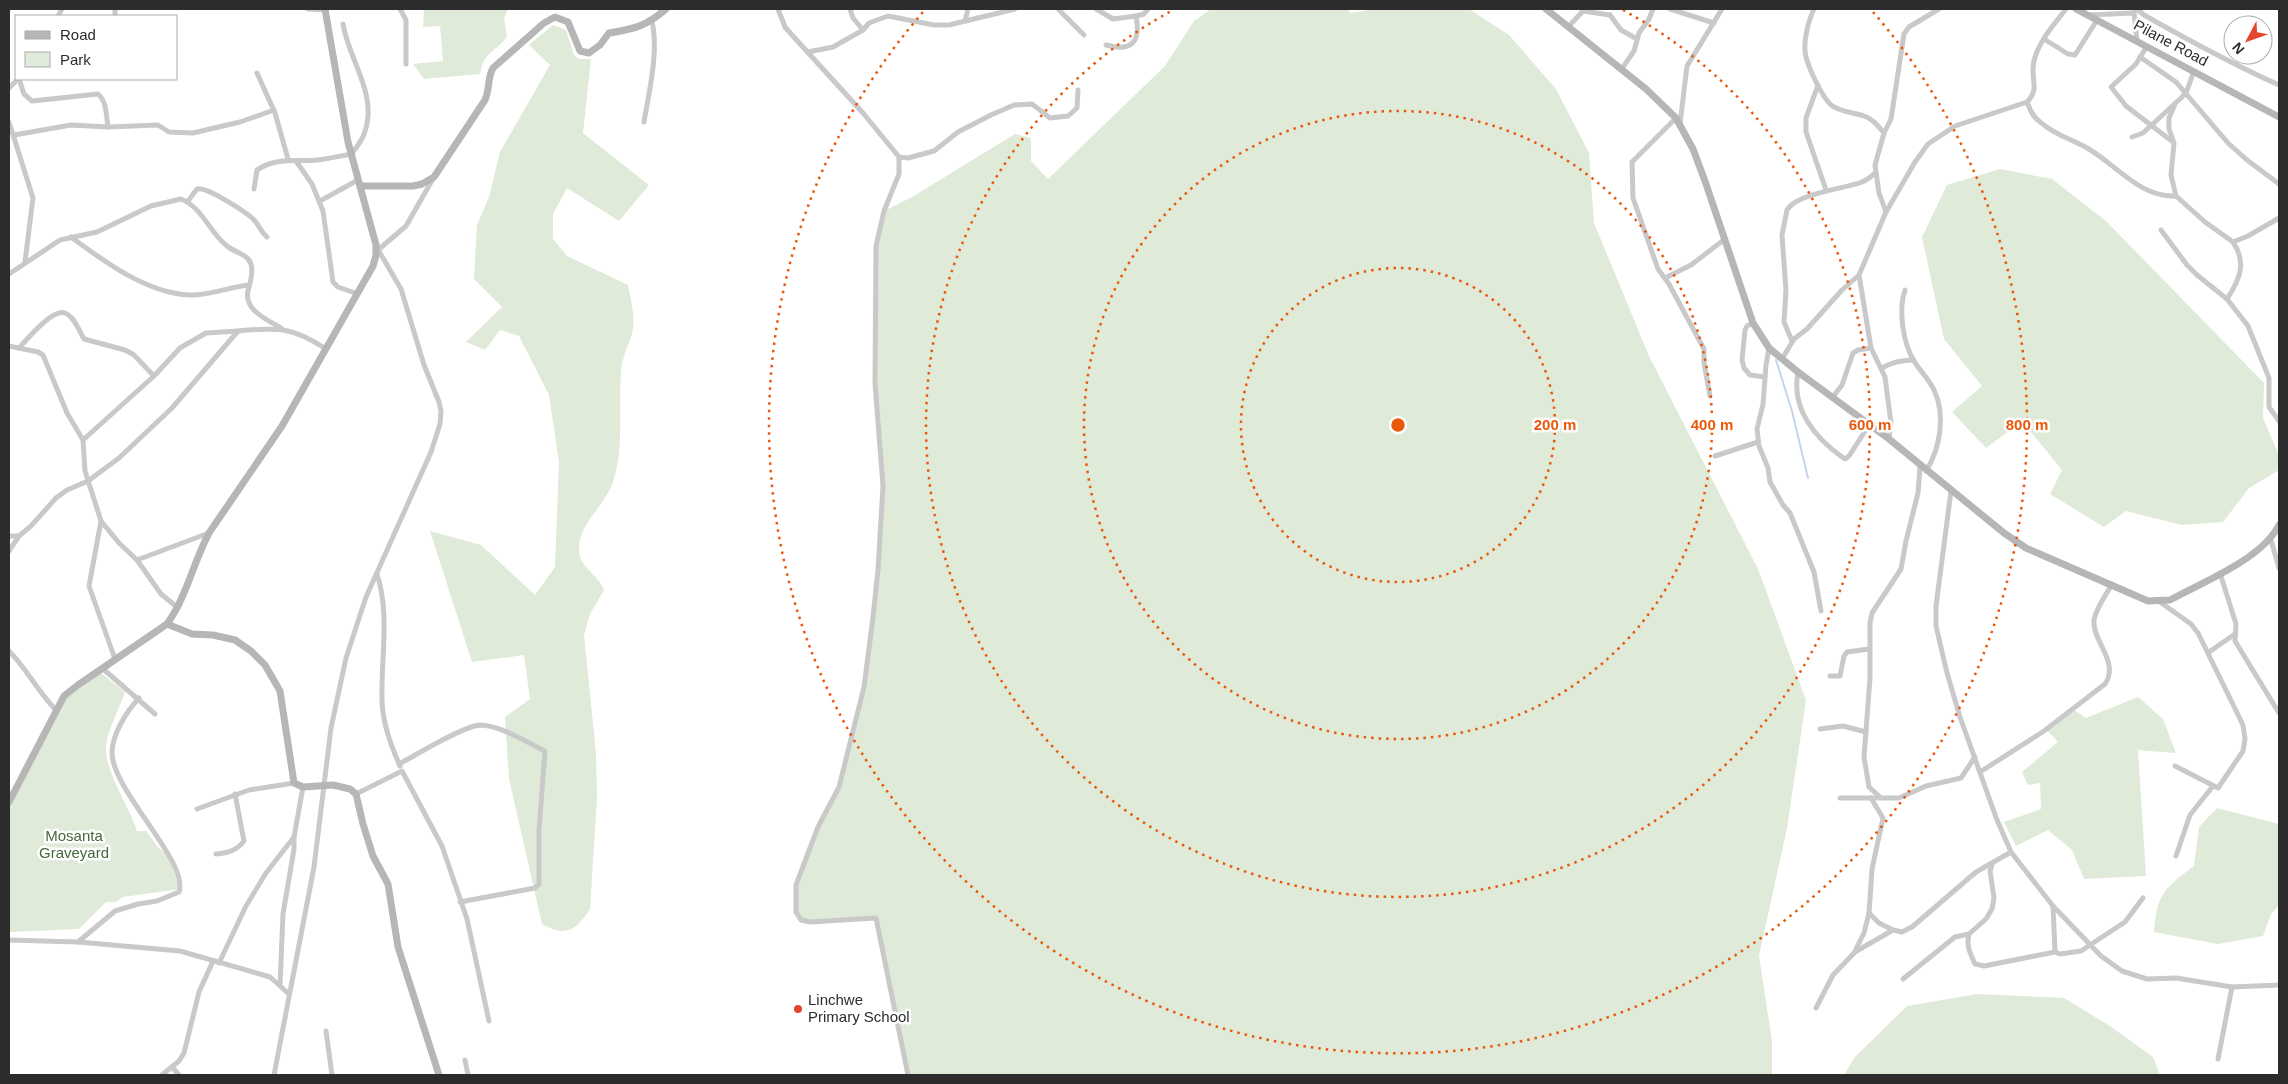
<svg xmlns="http://www.w3.org/2000/svg" width="2288" height="1084" font-family="Helvetica,sans-serif">
	<style>
		.green { fill: #dfead9 }
		.lines { fill: none; stroke-linecap: round; stroke-linejoin: round }
		.stream { stroke: #c5d4ea; stroke-width: 2 }
		.street { stroke: #c9c9c9; stroke-width: 5 }
		.secondary { stroke: #b6b6b6; stroke-width: 7 }
		.ring { fill: none; stroke: #e8590c; stroke-width: 2.5; stroke-dasharray: 2.5 5 }
		.poi-dot { fill: #e4462d; stroke: #fff; stroke-width: 2 }
		.labels { text-anchor: middle; stroke-width: 5; stroke-linejoin: round; paint-order: stroke }
		.street-label { font-size: 15px; fill: #2c2c2c; stroke: #fff }
		.park-label { font-size: 15px; fill: #46673a; stroke: #fff }
		.poi-label { font-size: 15px; fill: #2c2c2c; stroke: #fff; text-anchor: start }
		.centre { fill: #e8590c; stroke: #fff; stroke-width: 2.5 }
		.ring-label { font-size: 15px; text-anchor: middle; font-weight: bold; fill: #e8590c; stroke: #fff; stroke-width: 5; stroke-linejoin: round; paint-order: stroke }
	</style>
	<rect width="100%" height="100%" fill="#fff"/>
	<g class="green">
		<path d="M 424,9 L 508,9 L 504,18 L 507,36 C 496,53 484,50 480,74 L 424,79 L 413,64 L 443,61 L 440,26 L 423,27 Z"/>
		<path d="M 1211,9 L 1346,9 L 1351,13 L 1374,9 L 1469,9 L 1509,35 L 1556,89 L 1589,153 L 1594,223 L 1649,356 L 1758,569 L 1806,700 L 1787,828 L 1759,956 L 1772,1041 L 1772,1075 L 908,1075 L 876,918 L 801,920 L 796,912 L 796,885 L 804,862 L 835,796 L 864,687 L 873,617 L 883,486 L 875,383 L 876,246 L 884,211 L 912,197 L 1015,134 L 1031,138 L 1031,161 L 1048,179 L 1165,66 L 1194,21 Z"/>
		<path d="M 553,25 L 566,30 L 574,55 L 579,59 L 591,59 L 583,133 L 649,185 L 619,221 L 567,188 L 553,214 L 553,239 L 567,256 L 628,285 C 631,301 636,318 632,334 C 628,347 622,358 621,371 C 618,408 625,449 612,485 C 603,507 579,524 579,549 C 579,569 599,574 604,590 L 590,614 L 584,635 L 596,753 L 597,797 L 590,909 C 576,930 566,938 542,924 L 509,779 L 505,717 L 530,699 L 524,655 L 472,662 L 430,531 L 481,545 L 535,595 L 555,567 L 559,462 L 549,395 L 519,336 L 500,330 L 485,350 L 466,342 L 502,307 L 474,279 L 477,225 L 489,197 L 500,152 L 550,65 L 529,45 Z"/>
		<path d="M 2000,169 L 2052,179 L 2106,221 L 2264,383 L 2263,418 L 2279,455 L 2279,470 L 2249,488 L 2223,522 L 2182,525 L 2126,511 L 2104,527 L 2050,494 L 2062,470 L 2022,421 L 1986,448 L 1952,412 L 1982,386 L 1944,339 L 1922,237 L 1947,185 Z"/>
		<path d="M 101,673 L 125,692 C 120,707 107,732 106,747 C 105,772 129,806 137,831 L 146,831 L 157,846 L 169,857 L 180,889 L 123,897 L 116,902 L 106,902 L 79,929 L 9,932 L 9,806 L 64,700 Z"/>
		<path d="M 2138,697 L 2163,719 L 2176,753 L 2138,750 L 2146,876 L 2084,879 L 2072,850 L 2048,830 L 2016,846 L 2004,822 L 2041,809 L 2040,783 L 2028,785 L 2022,772 L 2058,742 L 2046,729 L 2073,709 L 2086,718 Z"/>
		<path d="M 2217,808 L 2279,824 L 2279,905 L 2271,914 L 2263,936 L 2218,944 L 2154,932 C 2157,893 2164,889 2194,866 L 2199,827 Z"/>
		<path d="M 1977,994 L 2064,998 L 2110,1026 L 2153,1057 L 2160,1075 L 1844,1075 L 1854,1058 L 1907,1006 Z"/>
	</g>
	<g class="lines">
		<path class="stream" d="M 1776,360 L 1792,411 L 1808,478"/>
		<g class="street">
			<path d="M 308,9 L 325,10"/>
			<path d="M 400,9 L 406,20 L 406,64"/>
			<path d="M 778,9 L 785,27 L 792,35 L 863,113 L 899,157 L 899,174 L 884,211 L 876,246 L 875,383 L 883,486 L 878,570 L 873,617 L 864,687 L 839,787 L 818,827 L 796,885 L 796,912 L 801,920 L 810,922 L 876,918 L 908,1075"/>
			<path d="M 850,9 L 853,18 L 863,30"/>
			<path d="M 1058,9 L 1084,35"/>
			<path d="M 1096,9 L 1113,19 L 1136,16 C 1141,42 1132,52 1106,45"/>
			<path d="M 1670,9 L 1714,23"/>
			<path d="M 1814,9 C 1809,19 1804,38 1805,50 C 1805,62 1822,97 1831,105 C 1840,112 1853,112 1864,116 C 1873,119 1878,126 1884,133"/>
			<path d="M 2137,9 L 2144,15 C 2188,40 2232,64 2279,85"/>
			<path d="M 2134,12 L 2137,41"/>
			<path d="M 1610,15 L 1621,30 L 1637,39"/>
			<path d="M 2088,15 L 2134,13"/>
			<path d="M 58,16 L 62,9"/>
			<path d="M 115,16 L 115,9"/>
			<path d="M 1136,16 L 1144,14 L 1148,9"/>
			<path d="M 965,21 L 968,9"/>
			<path d="M 1569,26 L 1583,11 L 1610,15"/>
			<path d="M 2044,39 L 2068,54 L 2075,55 L 2097,20"/>
			<path d="M 2147,46 L 2136,64 L 2111,87 L 2126,106 L 2173,142"/>
			<path d="M 808,52 L 833,47 L 863,30 L 869,23 L 888,16 L 934,25 L 949,25 L 1015,9"/>
			<path d="M 2140,57 L 2176,82 L 2228,143 L 2247,160 L 2279,184"/>
			<path d="M 1621,70 L 1634,51 L 1639,33 L 1649,19 L 1653,9"/>
			<path d="M 257,73 L 275,113 L 288,159"/>
			<path d="M 1818,85 L 1806,118 L 1806,132 L 1826,190"/>
			<path d="M 9,88 L 18,79"/>
			<path d="M 2027,102 C 2030,109 2032,116 2039,121 C 2054,135 2072,139 2089,149 C 2117,166 2141,198 2176,196"/>
			<path d="M 2175,104 L 2169,118 L 2169,129 L 2174,143 L 2171,175 L 2176,196 L 2205,222 L 2233,242 C 2247,263 2240,279 2227,299"/>
			<path d="M 1676,118 L 1632,162 L 1633,198 L 1658,269 L 1669,284 L 1704,349 L 1704,363 L 1710,396"/>
			<path d="M 9,122 L 33,198 L 25,262"/>
			<path d="M 644,122 C 649,92 659,51 652,21"/>
			<path d="M 1680,124 L 1687,66 L 1722,9"/>
			<path d="M 108,127 L 158,125 L 169,132 L 193,133 L 240,122 L 274,110"/>
			<path d="M 14,135 L 71,125 L 108,127 C 106,115 107,102 98,94 L 32,101 L 24,94 L 19,79"/>
			<path d="M 2132,137 L 2143,133 L 2181,98 L 2186,93 L 2194,71"/>
			<path d="M 899,157 L 908,158 L 934,151 L 958,132 L 991,115 L 1014,105 L 1032,104 L 1050,118 L 1068,116 L 1077,108 L 1078,90"/>
			<path d="M 296,161 L 312,184 L 323,211 L 333,282 L 338,287 L 358,294"/>
			<path d="M 254,189 L 257,170 C 276,157 295,162 317,160 C 328,159 340,156 352,154 C 356,147 362,141 364,134 C 379,95 349,61 343,24"/>
			<path d="M 188,201 L 197,189 C 206,186 248,213 255,221 C 260,227 261,232 267,237"/>
			<path d="M 320,201 L 358,180"/>
			<path d="M 1886,212 L 1879,193 L 1875,165 L 1884,133 L 1891,119 L 1904,34 L 1909,27 L 1939,9"/>
			<path d="M 2161,230 L 2187,265 L 2197,275 L 2227,299 L 2248,326 L 2269,378 L 2269,407 L 2279,421"/>
			<path d="M 71,237 C 105,262 145,292 188,295 C 208,296 229,287 249,285"/>
			<path d="M 2233,242 L 2248,236 L 2279,218"/>
			<path d="M 378,250 L 406,226 L 434,177"/>
			<path d="M 9,274 L 60,240 L 97,232 L 151,206 L 181,199 C 202,207 210,233 227,246 C 234,252 248,254 251,264 C 253,271 251,280 249,287 C 241,308 265,319 281,328"/>
			<path d="M 1859,275 L 1871,348 L 1885,377 L 1891,423 L 1889,439"/>
			<path d="M 1665,278 L 1691,265 L 1725,239"/>
			<path d="M 1905,290 C 1898,310 1903,343 1914,361 C 1920,371 1929,379 1934,390 C 1946,415 1940,449 1926,471"/>
			<path d="M 1753,323 L 1747,326 L 1745,330 L 1742,360 L 1744,368 L 1750,375 L 1765,377"/>
			<path d="M 1792,341 L 1784,322 L 1786,290 L 1782,235 L 1787,210 C 1797,193 1844,189 1862,182 C 1867,180 1871,177 1875,173"/>
			<path d="M 9,346 L 38,352 L 43,355 L 67,413 L 83,440 L 85,471 L 101,521 L 119,543 L 137,560 L 161,594 L 178,608"/>
			<path d="M 19,348 C 27,339 53,308 65,313 C 74,316 79,331 84,339 L 125,350 L 134,355 L 154,376"/>
			<path d="M 1769,348 L 1766,365 L 1763,404 L 1757,429 L 1759,446 L 1768,468 L 1770,482 L 1783,505 L 1790,513 L 1814,572 L 1821,611"/>
			<path d="M 1782,359 L 1794,339 L 1807,329 L 1842,290 L 1859,275 L 1886,212 L 1915,162 L 1928,144 L 1955,126 L 2027,102 C 2038,91 2033,84 2033,70 C 2033,47 2053,26 2066,9"/>
			<path d="M 1882,368 C 1892,362 1902,360 1914,360"/>
			<path d="M 1798,372 C 1791,408 1814,437 1842,457 L 1845,459 L 1849,456 L 1869,425"/>
			<path d="M 1832,398 L 1842,385 L 1853,353 L 1858,350 L 1871,348"/>
			<path d="M 83,440 L 154,376 L 180,348 L 206,333 L 238,331"/>
			<path d="M 1715,456 L 1758,442"/>
			<path d="M 1951,491 L 1936,606 L 1936,626 L 1947,673 L 1960,717 L 1997,820 L 2011,852 L 2053,906 L 2101,956 L 2122,971 L 2147,979 L 2176,978 L 2232,987 L 2279,985"/>
			<path d="M 101,521 L 89,586 L 115,659"/>
			<path d="M 9,536 L 19,536 L 31,526 L 56,498 L 67,490 L 88,481 L 119,458 L 172,408 L 238,331 C 277,327 293,327 326,349"/>
			<path d="M 2271,540 L 2279,568"/>
			<path d="M 9,551 L 19,536"/>
			<path d="M 137,560 L 209,533"/>
			<path d="M 2220,573 L 2236,624 L 2235,641 L 2279,713"/>
			<path d="M 377,574 C 390,614 381,657 382,699 C 382,722 391,746 400,766"/>
			<path d="M 2160,602 L 2191,624 L 2198,633 L 2243,725 L 2245,739 L 2243,751 L 2218,788 L 2175,766"/>
			<path d="M 9,651 C 27,669 38,692 56,710"/>
			<path d="M 2209,652 L 2235,634"/>
			<path d="M 102,668 L 155,714"/>
			<path d="M 1830,676 L 1840,676 L 1844,656 L 1847,652 L 1869,649"/>
			<path d="M 1820,729 L 1843,726 L 1866,732"/>
			<path d="M 399,764 C 416,755 463,726 480,725 C 500,725 528,743 545,751 L 539,830 L 539,884 L 535,888 L 460,902"/>
			<path d="M 1980,772 L 2044,731 L 2105,684 C 2120,662 2092,641 2094,620 C 2096,608 2106,595 2112,584"/>
			<path d="M 356,794 L 402,771 L 442,846 L 467,919 L 489,1021"/>
			<path d="M 1880,797 L 1869,787 L 1864,757 L 1870,678 L 1870,623 L 1872,613 L 1901,569 L 1906,541 L 1918,493 L 1920,467"/>
			<path d="M 1840,798 L 1899,798 L 1926,786 L 1961,778 L 1975,757"/>
			<path d="M 1871,798 L 1883,818 L 1872,869 L 1869,913 L 1879,923 L 1893,930"/>
			<path d="M 197,809 L 249,790 L 294,783"/>
			<path d="M 216,854 C 228,853 236,851 244,841 L 235,794"/>
			<path d="M 2176,856 L 2190,815 L 2213,786"/>
			<path d="M 1969,934 C 1966,946 1970,953 1975,964 L 1984,966 L 2055,952 L 2053,906"/>
			<path d="M 9,940 L 78,942 L 180,951 L 270,977 L 289,994"/>
			<path d="M 78,942 L 115,911 L 138,904 L 157,901 L 179,892 C 190,863 112,790 112,753 C 112,734 127,711 139,698"/>
			<path d="M 1855,951 L 1864,933 L 1869,913"/>
			<path d="M 2055,952 L 2060,954 L 2081,951 L 2090,945 L 2125,922 L 2143,898"/>
			<path d="M 219,963 L 246,906 L 266,873 L 294,837 L 303,787"/>
			<path d="M 1903,979 L 1955,937 L 1969,934 L 1986,919 L 1992,909 L 1994,898 L 1990,871 L 1992,864"/>
			<path d="M 280,985 L 283,914 L 294,849 L 294,837"/>
			<path d="M 1816,1008 L 1833,975 L 1855,952 L 1893,930 L 1902,932 L 1912,927 L 1976,872 L 2011,852"/>
			<path d="M 326,1031 L 332,1075"/>
			<path d="M 2218,1059 L 2232,987"/>
			<path d="M 465,1060 L 468,1075"/>
			<path d="M 172,1067 L 179,1075"/>
			<path d="M 162,1075 L 179,1061 L 184,1053 L 199,992 L 213,961"/>
			<path d="M 274,1075 L 314,867 L 331,728 L 346,658 L 366,597 L 431,452 L 440,424 L 441,411 L 439,402 L 424,365 L 401,289 L 376,246"/>
		</g>
		<g class="secondary">
			<path d="M 1546,9 L 1646,89 L 1676,118 L 1693,149 L 1705,181 L 1753,323 L 1769,348 L 1798,372 L 1889,439 L 2004,533 L 2026,548 L 2148,601 L 2170,600 C 2203,582 2262,559 2279,525"/>
			<path d="M 2076,9 L 2279,117"/>
			<path d="M 360,186 L 413,186 L 422,184 L 434,177 L 485,100 C 490,89 487,79 493,68 L 544,23 L 555,17 L 568,22 L 580,51 L 589,53 L 600,45 L 609,33 C 635,29 646,26 666,9"/>
			<path d="M 167,624 L 192,634 L 213,635 L 235,640 L 251,651 L 265,665 L 280,691 L 294,783 L 303,787 L 333,785 L 350,789 L 356,794 L 363,824 L 373,856 L 388,884 L 398,947 L 439,1075"/>
			<path d="M 9,802 L 64,696 L 78,685 L 167,624 C 187,596 193,563 209,533 L 282,426 L 373,266 L 376,255 L 376,245 L 348,142 L 325,9"/>
		</g>
	</g>
	<g class="ring">
		<circle cx="1398" cy="425" r="157"/>
		<circle cx="1398" cy="425" r="314"/>
		<path d="M1623 10A472 472 0 1 1 1173 10"/>
		<path d="M1873 12A629 629 0 1 1 923 12"/>
	</g>
	<circle class="poi-dot" cx="798" cy="1009" r="5"/>
	<g class="labels">
		<g class="street-label">
			<text transform="translate(2171 43) rotate(28)" y="5">Pilane Road</text>
		</g>
		<g class="park-label">
			<text x="74" y="841">Mosanta<tspan x="74" dy="17">Graveyard</tspan></text>
		</g>
		<g class="poi-label">
			<text x="808" y="1005">Linchwe<tspan x="808" dy="17">Primary School</tspan></text>
		</g>
	</g>
	<circle cx="1398" cy="425" r="8" class="centre"/>
	<g class="ring-label">
		<text x="1555" y="430">200 m</text>
		<text x="1712" y="430">400 m</text>
		<text x="1870" y="430">600 m</text>
		<text x="2027" y="430">800 m</text>
	</g>
	<rect width="2288" height="1084" fill="none" stroke="#2c2c2c" stroke-width="20"/>
	<rect x="15" y="15" width="162" height="65" fill="#ffffff" stroke="#ababab"/>
	<rect x="25" y="31" width="25" height="8" fill="#b6b6b6" stroke="#ababab"/>
	<text x="60" y="40" font-size="15" fill="#2c2c2c">Road</text>
	<rect x="25" y="52" width="25" height="15" fill="#dfead9" stroke="#ababab"/>
	<text x="60" y="65" font-size="15" fill="#2c2c2c">Park</text>
	<g transform="translate(2248 40) rotate(229)"><circle r="24" fill="#ffffff" stroke="#ababab"/>
	<path d="M0-4L9 19L0 12L-9 19Z" fill="#e4462d"/>
	<text y="-8" font-size="14" font-weight="bold" text-anchor="middle" fill="#2c2c2c">N</text>
	</g>
</svg>
